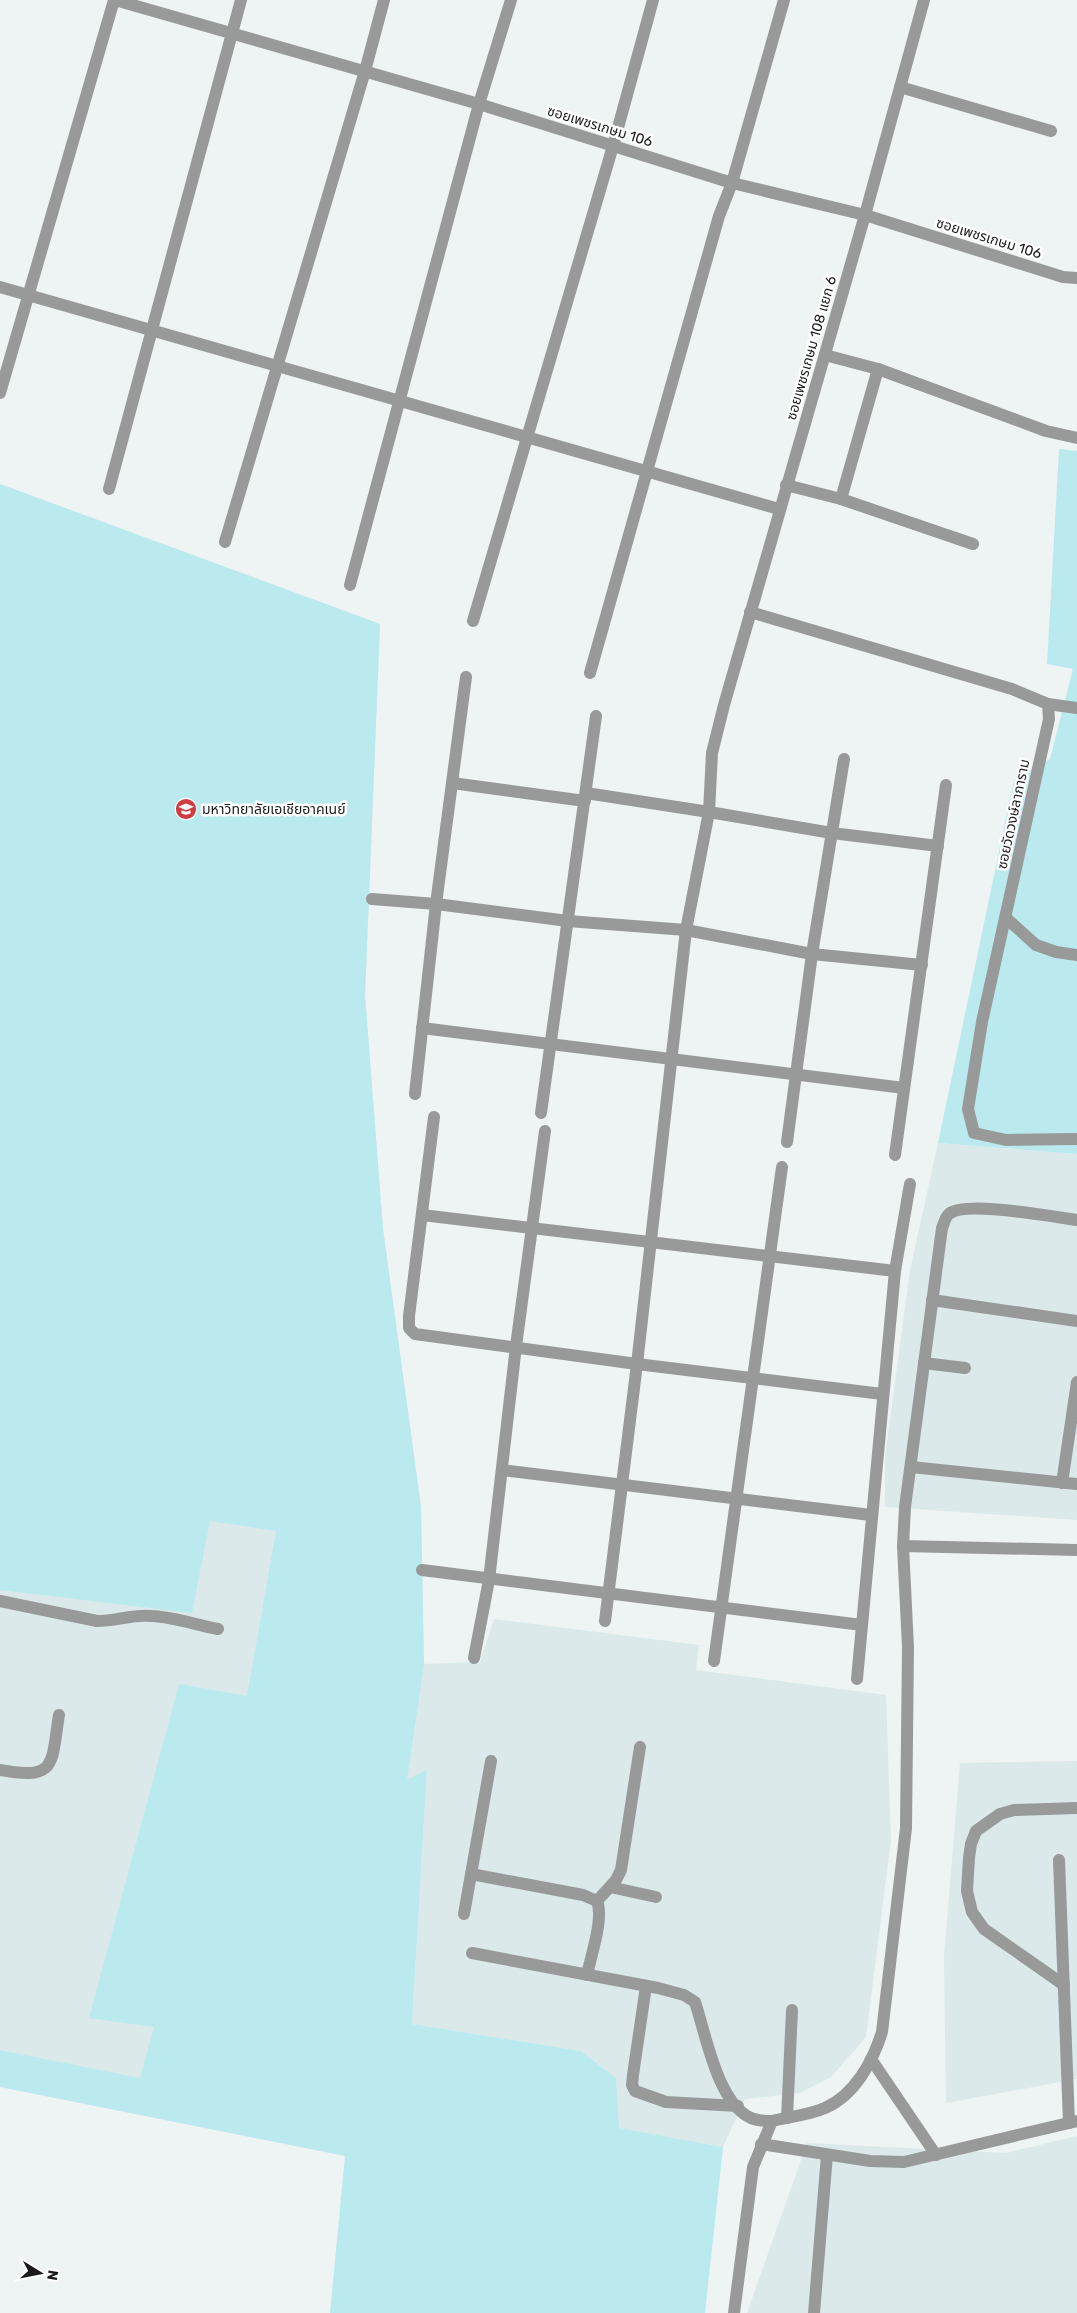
<svg xmlns="http://www.w3.org/2000/svg" width="1077" height="2313" font-family="Rubik,'Noto Sans Thai',sans-serif">
	<style>
		.built { fill: #dbe9ea }
		.green { fill: #bbeaee }
		.lines { fill: none; stroke-linecap: round; stroke-linejoin: round }
		.minor { stroke: #989a9a; stroke-width: 12 }
		.labels { text-anchor: middle; stroke-width: 5; stroke-linejoin: round; paint-order: stroke }
		.street-label { font-size: 14px; fill: #1a1b1b; stroke: #fff }
		.poi-label { font-size: 14px; fill: #1a1b1b; stroke: #fff; text-anchor: start }
	</style>
	<rect width="100%" height="100%" fill="#eef3f3"/>
	<g class="built">
		<path d="M 0,484 L 380,624 L 365,995 L 383,1229 L 421,1507 L 424,1664 L 480,1662 L 494,1619 L 699,1645 L 696,1670 L 886,1695 L 891,1840 L 866,2037 L 831,2077 L 800,2093 L 745,2099 L 723,2147 L 618,2128 L 616,2078 L 581,2051 L 412,2024 L 427,1771 L 140,2079 L 0,2050 Z"/>
		<path d="M 938,1143 L 1077,1154 L 1077,1520 L 885,1507 L 885,1457 L 910,1270 Z"/>
		<path d="M 1077,1761 L 1077,2079 L 946,2103 L 944,1956 L 960,1763 Z"/>
		<path d="M 1077,2136 L 1077,2313 L 747,2313 L 807,2143 L 1006,2153 Z"/>
	</g>
	<g class="green">
		<path d="M 1059,449 L 1077,451 L 1077,1154 L 938,1143 L 1014,780 L 1050,759 L 1073,669 L 1047,664 Z"/>
		<path d="M 0,484 L 380,624 L 365,995 L 383,1229 L 421,1507 L 424,1664 L 407,1780 L 427,1770 L 412,2024 L 581,2051 L 616,2078 L 619,2128 L 723,2147 L 705,2313 L 330,2313 L 345,2156 L 0,2087 L 0,2050 L 140,2078 L 154,2027 L 89,2018 L 179,1684 L 247,1696 L 276,1531 L 210,1521 L 192,1613 L 0,1590 Z"/>
	</g>
	<g class="lines">
		<g class="minor">
			<path d="M 115,0 L 479,104 L 732,183 L 865,215 L 1063,277 L 1077,278"/>
			<path d="M 900,87 L 1051,131"/>
			<path d="M 0,287 L 779,509"/>
			<path d="M 825,355 L 878,369 L 1046,431 L 1077,438"/>
			<path d="M 0,393 L 114,0"/>
			<path d="M 786,485 L 841,499 L 973,544"/>
			<path d="M 109,489 L 241,0"/>
			<path d="M 841,499 L 878,369"/>
			<path d="M 225,542 L 365,71 L 384,0"/>
			<path d="M 350,585 L 479,104 L 511,0"/>
			<path d="M 750,612 L 1012,689 L 1048,704 L 1049,719 L 982,1022 L 968,1109 L 974,1133 L 1006,1140 L 1077,1139"/>
			<path d="M 473,621 L 613,146 L 653,0"/>
			<path d="M 590,673 L 719,216 L 732,183 L 784,0"/>
			<path d="M 1048,704 L 1077,708"/>
			<path d="M 452,783 L 585,801"/>
			<path d="M 586,793 L 709,812 L 832,833 L 938,846"/>
			<path d="M 372,899 L 436,904 L 568,921 L 686,930 L 812,954 L 922,965"/>
			<path d="M 1006,918 L 1036,945 L 1056,952 L 1077,955"/>
			<path d="M 422,1028 L 904,1088"/>
			<path d="M 415,1094 L 436,904 L 466,677"/>
			<path d="M 541,1113 L 596,716"/>
			<path d="M 434,1117 L 409,1316 L 409,1328 L 415,1334 L 637,1364 L 882,1394"/>
			<path d="M 787,1142 L 812,954 L 844,759"/>
			<path d="M 895,1155 L 946,785"/>
			<path d="M 422,1215 L 895,1271"/>
			<path d="M 932,1300 L 1077,1321"/>
			<path d="M 924,1363 L 965,1368"/>
			<path d="M 911,1467 L 1077,1484"/>
			<path d="M 502,1470 L 871,1515"/>
			<path d="M 1062,1483 L 1077,1382"/>
			<path d="M 903,1546 L 1077,1550"/>
			<path d="M 422,1570 L 862,1625"/>
			<path d="M 0,1601 L 97,1621 C 116,1621 133,1614 152,1616 C 174,1617 196,1625 218,1629"/>
			<path d="M 605,1621 L 637,1364 L 686,930 L 709,812 L 712,753 L 724,705 L 865,215 L 924,0"/>
			<path d="M 474,1658 L 489,1580 L 516,1346 L 545,1131"/>
			<path d="M 714,1661 L 782,1167"/>
			<path d="M 857,1679 L 895,1271 L 910,1184"/>
			<path d="M 0,1770 C 58,1781 51,1763 59,1715"/>
			<path d="M 1059,1860 L 1069,2123"/>
			<path d="M 471,1874 L 583,1895 L 597,1901 C 604,1919 591,1955 587,1975"/>
			<path d="M 610,1887 L 656,1897"/>
			<path d="M 597,1901 L 616,1880 L 621,1870 L 640,1747"/>
			<path d="M 464,1914 L 491,1761"/>
			<path d="M 472,1953 L 658,1988 L 684,1995 L 695,2002 C 706,2035 717,2100 749,2117 C 756,2121 765,2121 772,2121"/>
			<path d="M 1064,1985 L 984,1929 L 972,1912 L 967,1891 L 969,1858 L 971,1844 L 976,1831 L 1000,1814 L 1014,1810 L 1077,1808"/>
			<path d="M 646,1986 L 633,2075 L 632,2085 L 635,2091 L 666,2102 L 738,2106"/>
			<path d="M 871,2059 L 936,2155"/>
			<path d="M 787,2118 L 792,2010"/>
			<path d="M 761,2144 L 870,2161 L 904,2162 L 1077,2121"/>
			<path d="M 734,2313 L 753,2167 L 772,2121 C 789,2117 809,2115 825,2108 C 855,2095 873,2061 882,2032 L 906,1828 L 908,1647 L 903,1546 L 905,1507 L 942,1228 C 944,1224 945,1217 949,1214 C 964,1200 1054,1217 1077,1220"/>
			<path d="M 814,2313 L 827,2155"/>
		</g>
	</g>
	<defs>
		<g id="university-disc" transform="scale(1.125)"><circle r="9.5" fill="#cd3e44" stroke="#fff"/><path d="M0-5L7-2L0 1L-7-2ZM-4 1L0 2.5L4 1V4Q0 6-4 4Z" fill="#fff"/></g>
	</defs>
	<g fill-rule="evenodd">
		<use href="#university-disc" x="186" y="809"/>
	</g>
	<g class="labels">
		<g class="street-label">
			<text transform="translate(600 126) rotate(17)" y="5">ซอยเพชรเกษม 106</text>
			<text transform="translate(989 238) rotate(17)" y="5">ซอยเพชรเกษม 106</text>
			<text transform="translate(811 348) rotate(-74)" y="5">ซอยเพชรเกษม 108 แยก 6</text>
			<text transform="translate(1013 814) rotate(-78)" y="5">ซอยวัดวงษ์ลาภาราม</text>
		</g>
		<g class="poi-label">
			<text x="202" y="814">มหาวิทยาลัยเอเชียอาคเนย์</text>
		</g>
	</g>
	<g transform="translate(40 2273) rotate(100)" stroke="#ffffff" stroke-width="4" paint-order="stroke">
	<path d="M0-4L9 19L0 12L-9 19Z" fill="#1a1b1b"/>
	<text y="-8" font-size="14" font-weight="bold" text-anchor="middle" fill="#1a1b1b">N</text>
	</g>
</svg>
